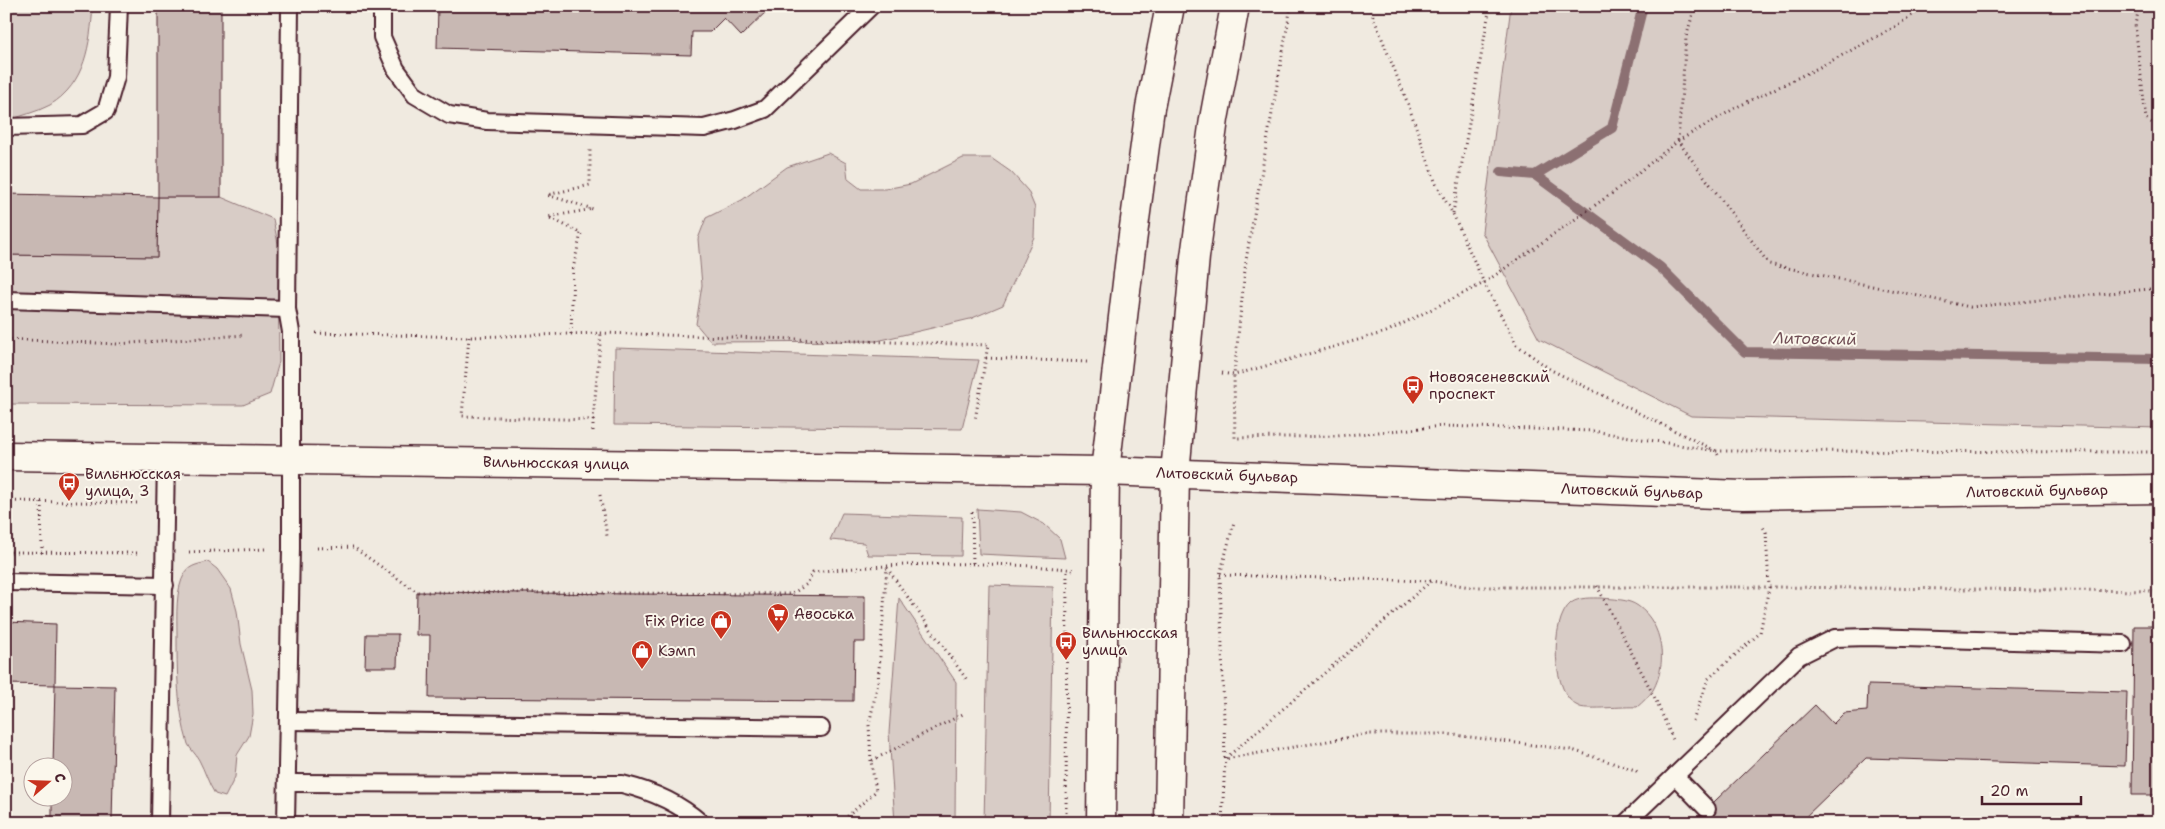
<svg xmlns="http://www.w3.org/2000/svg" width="2165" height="829" font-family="'Shantell Sans',sans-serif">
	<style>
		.green { fill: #d8ccc6; stroke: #917678 }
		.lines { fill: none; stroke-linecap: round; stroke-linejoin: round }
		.stream { stroke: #8c6f72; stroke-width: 10 }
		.building { fill: #c8b8b3; stroke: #4a1f2b }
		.lane-casing { stroke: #4a1f2b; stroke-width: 20 }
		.secondary-casing { stroke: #4a1f2b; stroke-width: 31 }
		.path { stroke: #4a1f2b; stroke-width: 3; stroke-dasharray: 1 4; stroke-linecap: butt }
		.lane { stroke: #fbf7ec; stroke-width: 16 }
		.secondary { stroke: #fbf7ec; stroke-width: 28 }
		.labels { text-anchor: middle; stroke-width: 4; stroke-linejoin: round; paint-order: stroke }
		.poi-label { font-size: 15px; fill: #4a1f2b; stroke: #fbf7ec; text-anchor: start }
		.street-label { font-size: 15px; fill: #4a1f2b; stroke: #fbf7ec }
		.water-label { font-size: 16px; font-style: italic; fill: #704e55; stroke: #fbf7ec }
	</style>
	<rect width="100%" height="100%" fill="#f0eae0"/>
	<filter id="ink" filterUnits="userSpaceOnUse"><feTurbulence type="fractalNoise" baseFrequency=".02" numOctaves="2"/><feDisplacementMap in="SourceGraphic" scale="10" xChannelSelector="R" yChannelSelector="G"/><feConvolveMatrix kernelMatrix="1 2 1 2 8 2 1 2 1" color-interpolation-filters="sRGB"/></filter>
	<g filter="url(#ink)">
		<g class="green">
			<path d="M 6,6 L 93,6 C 90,44 86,83 50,105 C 37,112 20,116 6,121 Z"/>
			<path d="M 1511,6 L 2159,6 L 2159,428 L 1691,416 L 1539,339 L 1482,232 Z"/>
			<path d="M 828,153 L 846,163 L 848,179 L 861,189 L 885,189 L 911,184 L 963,158 L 991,158 L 1011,172 L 1028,191 L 1035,208 L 1034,237 L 1003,305 L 970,319 L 877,341 L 711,342 L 696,324 L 702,285 L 698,239 L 706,218 L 742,200 L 787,167 Z"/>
			<path d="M 158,197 L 221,197 L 273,219 L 278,244 L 279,362 L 270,394 L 243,405 L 6,404 L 6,255 L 157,257 Z"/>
			<path d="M 615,348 L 979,360 L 962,429 L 614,425 Z"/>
			<path d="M 977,509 L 1021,512 L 1044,524 L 1060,539 L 1065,558 L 979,554 Z"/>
			<path d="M 842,513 L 962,517 L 961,556 L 868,555 L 864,543 L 830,540 Z"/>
			<path d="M 208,562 L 217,569 L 231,589 L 237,611 L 241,644 L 252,690 L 253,714 L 249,736 L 237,755 L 235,777 L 225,797 L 215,794 C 208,783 205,771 199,760 C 196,754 190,749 188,744 C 177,708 177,671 177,634 C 177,616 175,590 185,573 C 190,565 199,564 208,562 Z"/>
			<path d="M 989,585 L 1053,587 L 1049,823 L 984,823 Z"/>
			<path d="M 899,598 L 956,682 L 955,823 L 895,823 L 889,733 Z"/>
			<path d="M 1601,598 C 1612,599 1629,599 1638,606 C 1663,624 1668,663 1653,690 C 1649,696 1643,702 1637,707 C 1624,706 1589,710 1580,707 C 1551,697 1549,620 1571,603 C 1579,597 1592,598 1601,598 Z"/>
		</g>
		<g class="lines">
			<g class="stream">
				<path d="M 1501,172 L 1535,175"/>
				<path d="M 1535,175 L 1660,267 L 1745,352 L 2159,359"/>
				<path d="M 1535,175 L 1612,128 L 1643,6"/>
			</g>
		</g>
		<g class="building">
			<rect x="158" y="6" width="63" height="191"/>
			<path d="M 438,6 L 772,6 L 741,36 L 724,18 L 710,32 L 692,32 L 691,55 L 437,48 Z"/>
			<path d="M 6,194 L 158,197 L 157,257 L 6,255 Z"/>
			<path d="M 417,592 L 865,596 L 865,642 L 854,642 L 853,701 L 429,698 L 430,635 L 416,635 Z"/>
			<path d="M 6,622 L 56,624 L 55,685 L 6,684 Z"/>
			<path d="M 2134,626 L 2159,626 L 2159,795 L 2132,795 Z"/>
			<path d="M 366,634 L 398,634 L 397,667 L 365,667 Z"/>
			<path d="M 55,685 L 115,686 L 112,823 L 52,823 L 52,796 L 62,796 L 62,766 L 53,766 Z"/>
			<path d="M 1868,685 L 2127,692 L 2125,766 L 1866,758 L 1799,823 L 1692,823 L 1815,705 L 1833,724 L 1844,713 L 1867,711 Z"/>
		</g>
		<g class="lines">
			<g class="lane-casing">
				<g id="lane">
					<path d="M 382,6 L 382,37 L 396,69 L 415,95 L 449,115 L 487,121 L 704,128 L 735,120 L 765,109 L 871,6"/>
					<path d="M 6,127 L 82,125 L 106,111 L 116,77 L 119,6"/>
					<path d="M 6,300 L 287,309"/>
					<path d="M 6,582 L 165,585"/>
					<path d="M 288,721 L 821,728"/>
					<path d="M 1675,776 L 1707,809"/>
					<path d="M 287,783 L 622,784 C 651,791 679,803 701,823"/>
					<path d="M 160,823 L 166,458"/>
					<path d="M 286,823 L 291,548 L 291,332 L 287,309 L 290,6"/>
					<path d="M 1626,823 L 1799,656 L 1835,638 L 1867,637 L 2123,644"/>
				</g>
			</g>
			<g class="secondary-casing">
				<g id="secondary">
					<path d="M 6,456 L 1105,471 L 1743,495 L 2159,489"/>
					<path d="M 1101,823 L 1105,471 L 1130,257 L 1150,108 L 1170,6"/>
					<path d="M 1169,823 L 1175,473 L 1195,257 L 1214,119 L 1235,6"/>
				</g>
			</g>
			<g class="path">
				<path d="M 1291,6 L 1246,260 L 1234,375 L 1235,438 L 1337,436 L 1443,426 L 1593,431 L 1716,451 L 2159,452"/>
				<path d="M 1369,6 L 1408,104 L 1436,184 L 1453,214 L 1484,283 L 1517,345 L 1551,370 L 1716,451 L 1719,457"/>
				<path d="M 1695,6 L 1686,38 L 1678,141 L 1769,264 L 1970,307 L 2159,288"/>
				<path d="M 2140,6 L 2135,24 L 2146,119 L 2159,127"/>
				<path d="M 1453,213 L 1490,6"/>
				<path d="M 316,333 L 469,337 L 601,333 L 988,345 L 975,420"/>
				<path d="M 571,334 L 573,269 L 581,233 L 548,217 L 593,209 L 547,195 L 590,185 L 590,149"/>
				<path d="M 469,337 L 462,416 L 593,420 L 601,333"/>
				<path d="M 6,339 L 117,344 L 245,335"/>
				<path d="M 986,358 L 1087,362"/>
				<path d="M 1222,373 L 1234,375 L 1386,332 L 1484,283 L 1614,192 L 1678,141 L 1739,106 L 1818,68 L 1893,28 L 1926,6"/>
				<path d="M 593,420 L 593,434"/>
				<path d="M 600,495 L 607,536"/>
				<path d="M 6,501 L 141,503"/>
				<path d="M 41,502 L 42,553"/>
				<path d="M 972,512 L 973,564"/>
				<path d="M 317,548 L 353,547 L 417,592 L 792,594 L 807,584 L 813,572 C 899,563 988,560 1075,570"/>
				<path d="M 6,552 L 141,553"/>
				<path d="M 189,552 L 266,549"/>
				<path d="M 887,568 L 967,680"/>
				<path d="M 1220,575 L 1431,581 L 1471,587 L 1769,587 L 2159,591"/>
				<path d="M 1431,581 L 1225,759 L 1368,734 L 1446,734 L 1572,750 L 1635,770 L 1640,774"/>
				<path d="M 1597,586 L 1654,696 L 1674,742"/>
				<path d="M 1693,721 L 1708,679 L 1760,633 L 1769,587 L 1766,532 L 1763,527"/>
				<path d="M 871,761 L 869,725 L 878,682 L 887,567"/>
				<path d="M 840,823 L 876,791 L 871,761 L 965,713"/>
				<path d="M 1066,823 L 1067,569"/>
				<path d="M 1222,823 L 1225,759 L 1220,575 L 1234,522"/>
			</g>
			<use href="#lane" class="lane"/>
			<use href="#secondary" class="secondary"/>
		</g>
	</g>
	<defs>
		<g id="bus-pin" transform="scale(1.125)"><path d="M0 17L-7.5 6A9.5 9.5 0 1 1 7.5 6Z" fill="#c8321e" stroke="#fbf7ec"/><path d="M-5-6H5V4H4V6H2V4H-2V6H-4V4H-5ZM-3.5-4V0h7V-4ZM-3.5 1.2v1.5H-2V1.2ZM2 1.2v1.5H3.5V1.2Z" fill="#fff"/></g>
		<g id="supermarket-pin" transform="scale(1.125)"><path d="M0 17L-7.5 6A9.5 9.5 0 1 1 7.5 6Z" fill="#c8321e" stroke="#fbf7ec"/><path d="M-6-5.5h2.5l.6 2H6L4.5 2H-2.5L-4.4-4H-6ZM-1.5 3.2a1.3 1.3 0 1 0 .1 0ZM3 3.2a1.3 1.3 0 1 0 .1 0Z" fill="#fff"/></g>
		<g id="shop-pin" transform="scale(1.125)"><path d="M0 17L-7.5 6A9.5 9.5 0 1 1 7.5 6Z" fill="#c8321e" stroke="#fbf7ec"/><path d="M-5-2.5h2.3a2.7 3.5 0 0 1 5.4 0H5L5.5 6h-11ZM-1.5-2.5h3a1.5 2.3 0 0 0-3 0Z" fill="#fff"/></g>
	</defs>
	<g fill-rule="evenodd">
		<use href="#bus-pin" x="1413" y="386"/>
		<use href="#bus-pin" x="69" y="483"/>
		<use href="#supermarket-pin" x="778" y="614"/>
		<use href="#shop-pin" x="721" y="621"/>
		<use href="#bus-pin" x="1066" y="642"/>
		<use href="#shop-pin" x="642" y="651"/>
	</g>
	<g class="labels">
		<g class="poi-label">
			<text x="1429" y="382">Новоясеневский<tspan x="1429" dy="17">проспект</tspan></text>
			<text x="85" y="479">Вильнюсская<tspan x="85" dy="17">улица, 3</tspan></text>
			<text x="794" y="619">Авоська</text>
			<text x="705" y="626" text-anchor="end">Fix Price</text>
			<text x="1082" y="638">Вильнюсская<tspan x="1082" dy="17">улица</tspan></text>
			<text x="658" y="656">Кэмп</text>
		</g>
		<g class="street-label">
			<text transform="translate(556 463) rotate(1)" y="5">Вильнюсская улица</text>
			<text transform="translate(1227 475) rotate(2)" y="5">Литовский бульвар</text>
			<text transform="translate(1632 491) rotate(2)" y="5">Литовский бульвар</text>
			<text transform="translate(2037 491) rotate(-1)" y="5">Литовский бульвар</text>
		</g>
		<g class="water-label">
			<text transform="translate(1815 338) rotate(1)" y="6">Литовский</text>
		</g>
	</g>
	<rect width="2165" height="829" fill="none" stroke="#fbf7ec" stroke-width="25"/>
	<rect x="12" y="12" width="2140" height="804" fill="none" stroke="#4a1f2b" stroke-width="2" filter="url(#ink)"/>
	<g transform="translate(48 782) rotate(70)"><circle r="24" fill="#fbf7ec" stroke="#b4a19f"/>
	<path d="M0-4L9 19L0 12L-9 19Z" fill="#c8321e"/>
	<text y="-8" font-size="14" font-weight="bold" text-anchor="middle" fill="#4a1f2b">С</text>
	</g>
	<path d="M1982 796v8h99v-8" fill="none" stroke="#4a1f2b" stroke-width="2.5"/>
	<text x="1990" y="796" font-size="15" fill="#4a1f2b" stroke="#fbf7ec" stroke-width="4" paint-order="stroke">20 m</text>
</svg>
